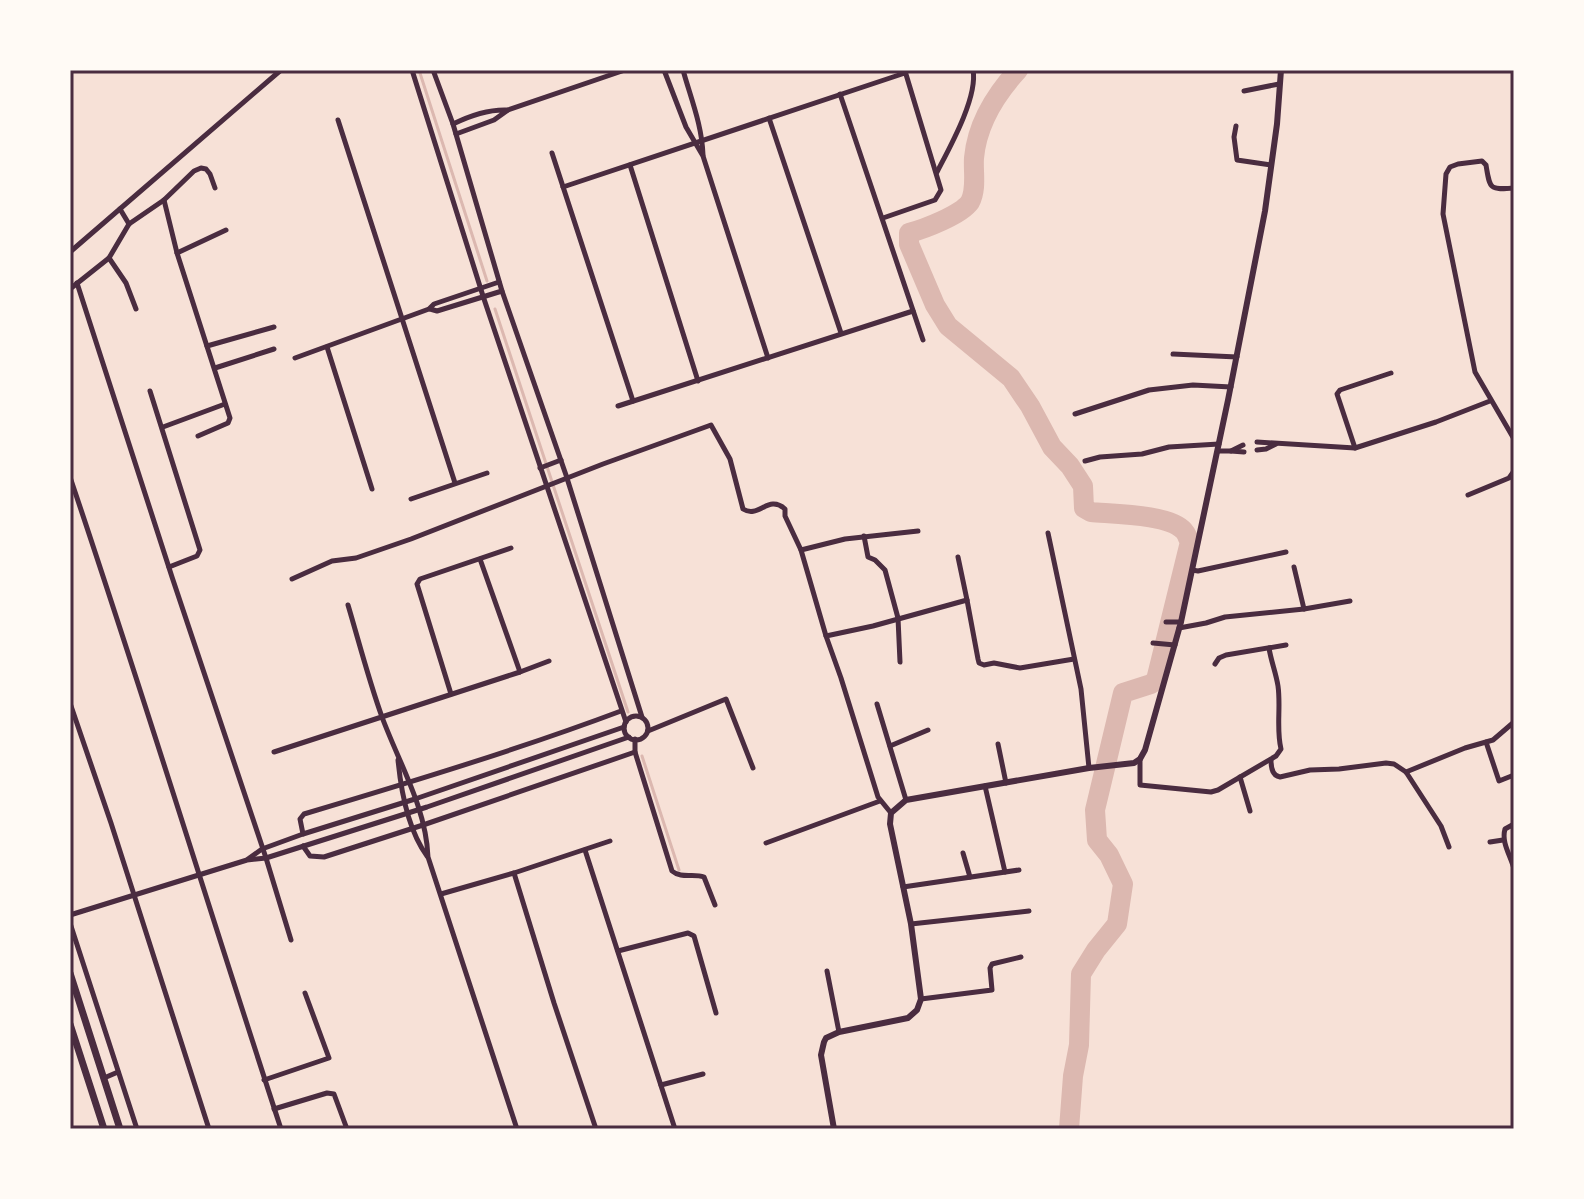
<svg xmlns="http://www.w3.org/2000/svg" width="1584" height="1199" font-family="'Source Serif 4',serif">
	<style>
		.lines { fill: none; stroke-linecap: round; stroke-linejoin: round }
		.stream { stroke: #dcb8b0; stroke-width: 3 }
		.river { stroke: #dcb8b0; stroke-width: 20 }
		.minor { stroke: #4a2c40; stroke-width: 5 }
		.tertiary { stroke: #4a2c40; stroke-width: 6 }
		.secondary { stroke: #4a2c40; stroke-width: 7 }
		.neatline { fill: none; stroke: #4a2c40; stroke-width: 3 }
	</style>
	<rect width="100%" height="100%" fill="#f7e1d7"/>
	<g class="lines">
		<g class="stream">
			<path d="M 419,70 L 487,281"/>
			<path d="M 495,309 L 628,712"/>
			<path d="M 642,756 L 679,870"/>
		</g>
		<path class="river" d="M 1018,70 C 996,94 977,124 974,158 C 973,172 977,189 970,202 C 961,215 924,229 909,233 L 909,244 L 935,305 L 948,326 L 1011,378 L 1030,406 L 1052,447 L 1070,466 L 1083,486 L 1084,508 L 1091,512 C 1113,514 1170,514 1184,531 C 1187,534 1188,539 1190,542 L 1156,680 L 1151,684 L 1123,693 L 1095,810 L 1097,840 L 1109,855 L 1123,884 L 1117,924 L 1096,950 L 1081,974 L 1079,1045 L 1073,1076 L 1069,1129"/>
		<g class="minor">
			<path d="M 412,70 L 483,296 L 626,722"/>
			<path d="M 433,70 L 453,124 L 502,291 L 566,475 L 642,717"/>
			<path d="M 664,70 L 686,127 L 703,156 L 768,358"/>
			<path d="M 683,70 C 691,99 702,125 703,155"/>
			<path d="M 1244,91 L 1279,84"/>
			<path d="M 840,94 L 923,340"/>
			<path d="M 508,110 L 625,70"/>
			<path d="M 769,118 L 841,333"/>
			<path d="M 338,120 L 455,483"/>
			<path d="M 453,124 C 471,115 488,109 508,110 L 494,120 L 456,134"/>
			<path d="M 1236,126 L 1234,137 L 1237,160 L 1271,165"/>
			<path d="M 552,153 L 633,401"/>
			<path d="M 630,165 L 698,381"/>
			<path d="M 937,172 C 950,147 978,97 973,70"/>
			<path d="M 563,187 L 905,73"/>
			<path d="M 1514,188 C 1489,190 1490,189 1486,165 L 1482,161 L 1458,164 L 1450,167 L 1446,174 L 1443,214 L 1475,372 L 1514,439"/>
			<path d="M 164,200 L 177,253 L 230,418 L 228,423 L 198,436"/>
			<path d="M 120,209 L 129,224"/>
			<path d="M 883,218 L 935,200 L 941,190 L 905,71"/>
			<path d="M 70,252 L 281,70"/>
			<path d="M 177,253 L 226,230"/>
			<path d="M 109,258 L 126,283 L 136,309"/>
			<path d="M 77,283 L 172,577 L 266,858 L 291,940"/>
			<path d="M 70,289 L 109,258 L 129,224 L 164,200 L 194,171 L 201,168 L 206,169 L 210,174 L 215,188"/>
			<path d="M 430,309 L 437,311 L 502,291"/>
			<path d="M 207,346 L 274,327"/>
			<path d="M 327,347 L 372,489"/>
			<path d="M 1173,354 L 1237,357"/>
			<path d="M 295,358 L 429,309 L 434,304 L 499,282"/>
			<path d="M 215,368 L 274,349"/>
			<path d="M 150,391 L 200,550 L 197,556 L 169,567"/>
			<path d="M 618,406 L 913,311"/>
			<path d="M 1075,414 L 1149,390 L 1193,385 L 1231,387"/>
			<path d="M 163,427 L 225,404"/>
			<path d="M 1257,442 L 1355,448 L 1436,422 L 1490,401"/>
			<path d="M 1355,448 L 1337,394 L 1340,390 L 1391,373"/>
			<path d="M 1257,450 L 1266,449 L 1276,444"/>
			<path d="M 1218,451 L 1231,451 L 1243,445"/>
			<path d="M 1231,451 L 1244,452"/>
			<path d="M 1085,461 L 1100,457 L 1142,454 L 1169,447 L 1219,444"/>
			<path d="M 540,468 L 561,460"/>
			<path d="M 70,477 C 143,693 210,912 281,1129"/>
			<path d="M 1468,495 L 1509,478 L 1514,471"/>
			<path d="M 411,499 L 487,473"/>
			<path d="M 1048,533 L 1081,689 L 1089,768"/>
			<path d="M 864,536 L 868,557 L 875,560 L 885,570 L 898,618 L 900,662"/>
			<path d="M 801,550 L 845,539 L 918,531"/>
			<path d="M 958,557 L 967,600"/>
			<path d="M 480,559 L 520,672"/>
			<path d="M 1294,567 L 1304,609"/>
			<path d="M 1192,570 L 1198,571 L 1286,552"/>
			<path d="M 292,579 L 332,561 L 356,558 L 411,539 L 603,464 L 711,425 L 730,459 L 743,509 C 759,519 768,494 785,509 L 785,516 L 801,550 L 826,636 L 841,678 L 878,797 L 891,813"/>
			<path d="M 348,605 C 359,642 369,681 382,717 C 399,763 426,807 428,857 L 517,1129"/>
			<path d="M 1166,622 L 1181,622"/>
			<path d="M 1179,628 L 1206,623 L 1225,617 L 1304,609 L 1350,601"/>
			<path d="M 826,636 L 873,626 L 967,600 L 978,659 L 979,663 L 984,665 L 994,663 L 1020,668 L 1074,659"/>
			<path d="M 1153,643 L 1175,645"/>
			<path d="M 1215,664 L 1219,658 L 1226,655 L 1286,645"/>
			<path d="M 451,694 L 417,584 L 420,579 L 511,548"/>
			<path d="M 70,703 L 111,823 L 209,1129"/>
			<path d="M 877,704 L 906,800"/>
			<circle cx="636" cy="728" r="12"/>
			<path d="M 648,731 L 726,699 L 753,768"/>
			<path d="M 635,739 L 635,752 L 672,871 C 681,879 694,873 704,877 L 715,905"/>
			<path d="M 1486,742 L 1499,781 L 1514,775"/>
			<path d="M 998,744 L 1006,783"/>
			<path d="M 890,746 L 928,730"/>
			<path d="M 274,752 L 520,672 L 549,661"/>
			<path d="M 1140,759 L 1140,785 L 1211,792 L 1218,790 L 1276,756 L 1281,749 C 1276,729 1281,707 1278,686 C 1276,673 1271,661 1269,648"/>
			<path d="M 398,760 C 401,791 408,830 427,856"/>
			<path d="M 1271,760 C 1271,767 1272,776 1280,777 L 1310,770 L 1339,769 L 1386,763 L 1394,764 L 1406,772 L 1441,826 L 1449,847"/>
			<path d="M 1406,772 L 1465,748 L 1493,740 L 1514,722"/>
			<path d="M 1240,777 L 1250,811"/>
			<path d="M 985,786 L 1005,872"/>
			<path d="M 1514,824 L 1505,829 C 1501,843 1511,856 1514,869"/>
			<path d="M 303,834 L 300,819 L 304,814 C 411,782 517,750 621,711"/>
			<path d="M 1490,842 L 1503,840"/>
			<path d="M 766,843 L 880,801"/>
			<path d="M 303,846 L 310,856 L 324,857 L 423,825 L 635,752"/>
			<path d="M 585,850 L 675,1129"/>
			<path d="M 963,853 L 970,877"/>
			<path d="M 248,859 L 262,849 L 303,834 L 415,799 L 624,727"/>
			<path d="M 514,873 L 554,1003 L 596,1129"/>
			<path d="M 903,887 L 1019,870"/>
			<path d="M 441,894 L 514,873 L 610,841"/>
			<path d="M 70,915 L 247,860 L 266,858 L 427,807 L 629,737"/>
			<path d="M 70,923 L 137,1129"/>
			<path d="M 911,924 L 1029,911"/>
			<path d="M 618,951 L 688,933 L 694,936 L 716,1013"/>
			<path d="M 827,971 L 839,1032"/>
			<path d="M 921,999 L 992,990 L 990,968 L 992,964 L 1021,957"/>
			<path d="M 104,1078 L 118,1072"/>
			<path d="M 264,1080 L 329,1058 L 305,993"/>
			<path d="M 661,1085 L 703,1074"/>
			<path d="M 274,1109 L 327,1093 L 334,1094 L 347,1129"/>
		</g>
		<path class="tertiary" d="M 834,1129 L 821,1055 L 824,1042 L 826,1038 L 839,1032 L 908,1018 L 917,1010 L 921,999 L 911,924 L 890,824 L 891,813 L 906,800 L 1089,768 L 1134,763 L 1140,759 L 1145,750 L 1181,622 L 1228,400 L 1265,211 L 1277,124 L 1281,70"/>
		<g class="secondary">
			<path d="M 70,973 L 120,1129"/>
			<path d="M 70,1024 L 104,1129"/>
		</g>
	</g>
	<rect width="1584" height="1199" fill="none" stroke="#fffaf5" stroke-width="144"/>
	<rect x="72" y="72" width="1440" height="1055" class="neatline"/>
</svg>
